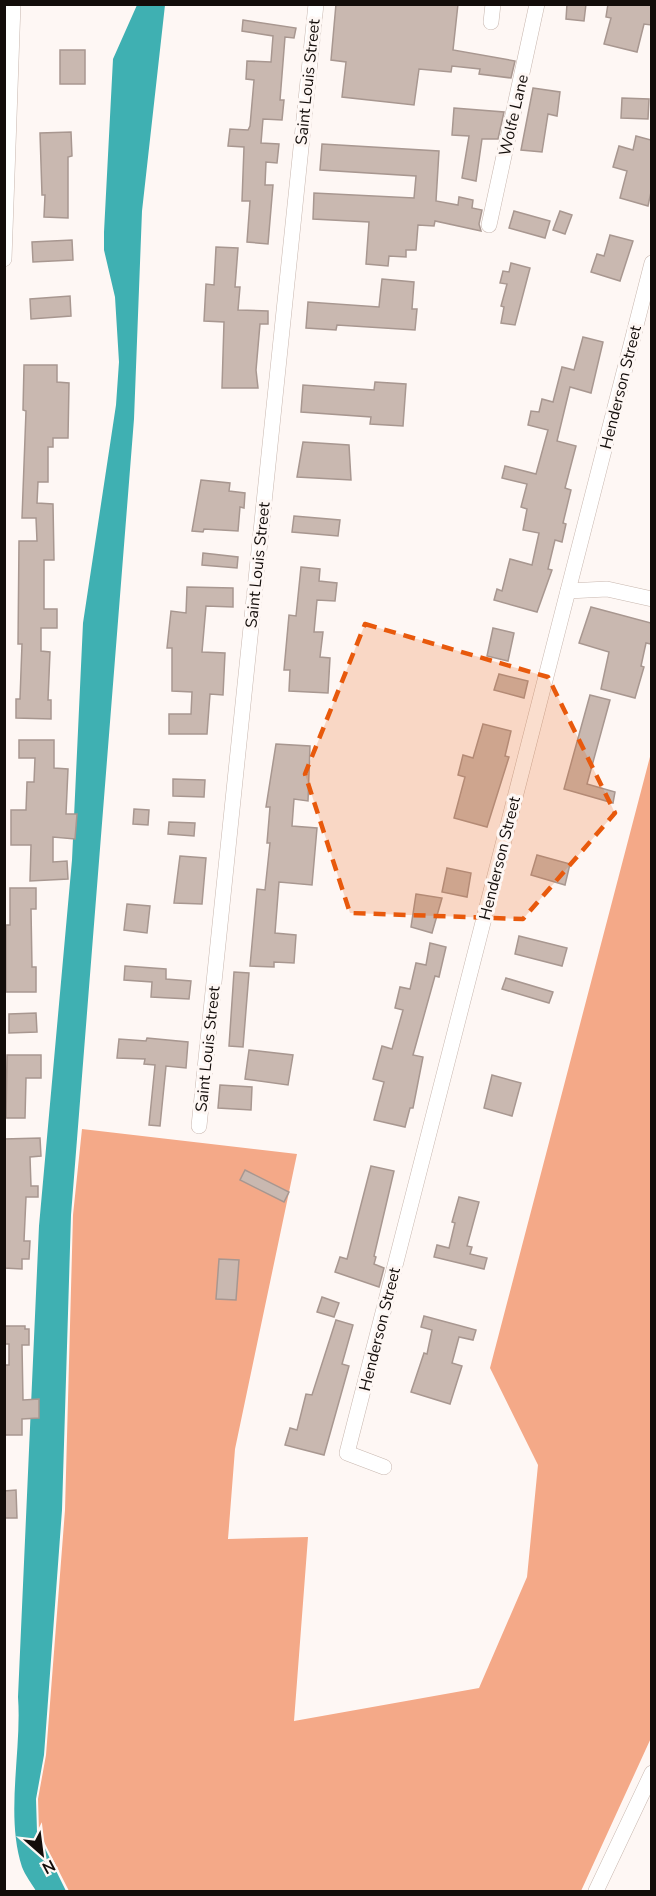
<svg xmlns="http://www.w3.org/2000/svg" width="656" height="1896" font-family="'Nunito Sans',sans-serif">
	<style>
		.forest { fill: #f4a988 }
		.water { fill: #3fb0b2 }
		.building { fill: #c9b8b0; stroke: #a89790; stroke-width: 1.5 }
		.lines { fill: none; stroke-linecap: round; stroke-linejoin: round }
		.minor-casing { stroke: #c8b7af; stroke-width: 16 }
		.minor { stroke: #fff; stroke-width: 15 }
		.marked { fill: #e8590c; fill-opacity: 0.2; stroke: #e8590c; stroke-width: 4.5; stroke-dasharray: 12 8; stroke-linejoin: round }
		.labels { text-anchor: middle; stroke-width: 6; stroke-linejoin: round; paint-order: stroke }
		.street-label { font-size: 16px; fill: #130d0a; stroke: #fef7f4 }
	</style>
	<rect width="100%" height="100%" fill="#fef7f4"/>
	<path class="forest" d="M 651,753 L 651,1738 L 581,1891 L 69,1891 L 39,1832 L 38,1799 L 46,1755 L 65,1510 L 73,1215 L 82,1129 L 297,1154 L 235,1449 L 228,1539 L 308,1537 L 294,1721 L 479,1688 L 527,1577 L 538,1465 L 490,1368 Z"/>
	<path class="water" d="M 137,5 L 165,5 L 142,211 L 134,419 L 71,1215 L 62,1510 L 44,1755 L 36,1799 L 37,1832 L 66,1891 L 36,1891 C 32,1884 25,1875 22,1867 C 5,1815 22,1750 18,1697 L 39,1226 L 72,860 L 83,623 L 116,405 L 119,362 L 115,297 L 104,250 L 104,232 L 113,59 Z"/>
	<g class="building">
		<path d="M 336,4 L 458,4 L 453,50 L 515,61 L 511,78 L 479,74 L 480,69 L 452,66 L 451,72 L 419,69 L 414,105 L 342,97 L 346,62 L 331,60 Z"/>
		<path d="M 567,4 L 586,4 L 584,21 L 566,19 Z"/>
		<path d="M 608,4 L 651,4 L 651,25 L 644,24 L 637,52 L 604,44 L 611,18 L 606,17 Z"/>
		<path d="M 243,20 L 296,28 L 294,38 L 285,37 L 280,100 L 284,100 L 282,120 L 263,119 L 261,143 L 279,144 L 277,163 L 266,162 L 265,185 L 273,185 L 268,244 L 247,242 L 250,201 L 242,201 L 244,147 L 228,146 L 230,129 L 248,130 L 250,126 L 254,80 L 246,79 L 247,61 L 271,62 L 273,36 L 242,31 Z"/>
		<rect x="60" y="50" width="25" height="34"/>
		<path d="M 533,88 L 560,92 L 557,116 L 548,114 L 542,152 L 521,150 Z"/>
		<path d="M 622,98 L 649,99 L 648,119 L 621,118 Z"/>
		<path d="M 454,108 L 504,112 L 498,139 L 482,139 L 476,181 L 462,178 L 469,136 L 452,135 Z"/>
		<path d="M 71,132 L 72,156 L 68,157 L 68,218 L 44,217 L 45,195 L 42,195 L 40,133 Z"/>
		<path d="M 636,136 L 651,140 L 651,192 L 648,206 L 620,198 L 627,171 L 613,167 L 619,146 L 633,150 Z"/>
		<path d="M 322,144 L 439,151 L 436,201 L 458,205 L 459,197 L 473,200 L 472,208 L 482,210 L 479,224 L 481,231 L 435,221 L 434,226 L 418,225 L 416,250 L 406,250 L 406,257 L 389,256 L 388,266 L 366,264 L 369,222 L 313,219 L 314,193 L 414,198 L 416,176 L 320,170 Z"/>
		<path d="M 514,211 L 550,221 L 545,238 L 509,228 Z"/>
		<path d="M 560,211 L 572,215 L 565,234 L 553,230 Z"/>
		<path d="M 610,235 L 633,241 L 620,281 L 591,272 L 597,254 L 604,256 Z"/>
		<path d="M 72,240 L 73,260 L 33,262 L 32,242 Z"/>
		<path d="M 216,247 L 238,248 L 235,287 L 240,287 L 238,310 L 268,311 L 268,324 L 260,324 L 256,370 L 258,388 L 222,388 L 224,322 L 204,321 L 206,284 L 214,285 Z"/>
		<path d="M 511,263 L 530,268 L 515,325 L 501,323 L 504,307 L 501,306 L 507,284 L 500,283 L 503,271 L 509,272 Z"/>
		<path d="M 382,279 L 414,282 L 412,309 L 417,309 L 415,330 L 337,325 L 336,330 L 306,328 L 308,302 L 379,307 Z"/>
		<path d="M 70,296 L 71,316 L 31,319 L 30,299 Z"/>
		<path d="M 583,337 L 603,342 L 591,393 L 570,387 L 557,441 L 576,446 L 565,488 L 571,490 L 563,523 L 566,524 L 562,542 L 555,540 L 548,569 L 552,570 L 537,612 L 494,600 L 497,589 L 502,591 L 510,559 L 532,565 L 539,533 L 523,530 L 527,509 L 521,507 L 527,484 L 502,478 L 505,466 L 536,474 L 548,430 L 528,425 L 531,411 L 539,412 L 542,399 L 553,402 L 562,367 L 574,370 Z"/>
		<path d="M 24,365 L 57,365 L 57,382 L 69,383 L 68,438 L 53,438 L 53,447 L 48,447 L 48,482 L 38,482 L 37,503 L 53,504 L 54,560 L 44,560 L 44,609 L 57,609 L 57,628 L 41,628 L 41,651 L 50,652 L 48,700 L 51,700 L 51,719 L 16,718 L 16,699 L 20,699 L 22,644 L 18,644 L 19,541 L 37,541 L 36,518 L 22,518 L 26,411 L 23,410 Z"/>
		<path d="M 375,382 L 406,384 L 403,426 L 370,424 L 371,417 L 301,412 L 303,385 L 374,390 Z"/>
		<path d="M 303,442 L 349,445 L 351,480 L 297,477 Z"/>
		<path d="M 201,480 L 230,483 L 229,491 L 245,493 L 244,508 L 240,507 L 238,531 L 204,529 L 203,532 L 192,531 Z"/>
		<path d="M 294,516 L 340,520 L 338,536 L 292,532 Z"/>
		<path d="M 203,553 L 238,557 L 237,568 L 202,565 Z"/>
		<path d="M 301,567 L 320,569 L 319,581 L 337,583 L 335,601 L 317,600 L 314,632 L 323,632 L 320,657 L 330,658 L 328,693 L 289,691 L 290,670 L 284,670 L 289,615 L 296,616 Z"/>
		<path d="M 187,587 L 233,588 L 233,607 L 206,606 L 202,652 L 225,653 L 223,695 L 210,694 L 207,734 L 169,734 L 169,714 L 191,714 L 192,692 L 172,691 L 172,648 L 167,648 L 171,611 L 186,613 Z"/>
		<path d="M 591,607 L 651,623 L 651,644 L 646,643 L 641,666 L 644,667 L 635,698 L 601,689 L 609,652 L 579,643 Z"/>
		<path d="M 493,628 L 514,633 L 508,661 L 487,656 Z"/>
		<path d="M 499,674 L 528,681 L 524,698 L 494,690 Z"/>
		<path d="M 590,695 L 610,700 L 587,784 L 615,792 L 613,803 L 564,789 Z"/>
		<path d="M 483,724 L 511,731 L 505,756 L 509,757 L 487,827 L 454,818 L 465,777 L 458,775 L 463,755 L 473,758 Z"/>
		<path d="M 19,740 L 54,740 L 54,768 L 68,769 L 66,814 L 77,814 L 75,839 L 53,837 L 53,862 L 67,861 L 68,879 L 30,881 L 31,845 L 11,845 L 11,810 L 26,810 L 27,782 L 34,782 L 35,758 L 19,758 Z"/>
		<path d="M 276,744 L 310,746 L 308,801 L 294,799 L 292,826 L 317,828 L 312,885 L 279,882 L 275,933 L 296,935 L 294,963 L 274,962 L 274,967 L 250,966 L 257,889 L 265,890 L 270,843 L 267,843 L 270,807 L 266,807 Z"/>
		<path d="M 173,779 L 205,780 L 204,797 L 173,796 Z"/>
		<path d="M 134,809 L 149,810 L 148,825 L 133,824 Z"/>
		<path d="M 169,822 L 195,823 L 194,836 L 168,834 Z"/>
		<path d="M 537,855 L 570,864 L 565,885 L 531,875 Z"/>
		<path d="M 180,856 L 206,858 L 202,904 L 174,903 Z"/>
		<path d="M 447,868 L 471,873 L 467,897 L 442,892 Z"/>
		<path d="M 10,888 L 36,888 L 36,909 L 31,909 L 32,967 L 36,967 L 36,992 L 6,992 L 6,925 L 10,925 Z"/>
		<path d="M 416,894 L 442,898 L 432,933 L 411,927 Z"/>
		<path d="M 127,904 L 150,906 L 147,933 L 124,930 Z"/>
		<path d="M 519,936 L 567,948 L 562,966 L 515,954 Z"/>
		<path d="M 430,943 L 446,947 L 439,977 L 435,976 L 413,1055 L 423,1057 L 413,1108 L 410,1108 L 405,1127 L 374,1120 L 384,1082 L 373,1079 L 382,1046 L 392,1049 L 403,1010 L 395,1008 L 400,987 L 410,989 L 416,963 L 426,965 Z"/>
		<path d="M 125,966 L 166,969 L 166,979 L 191,981 L 189,999 L 151,997 L 152,982 L 124,980 Z"/>
		<path d="M 234,972 L 249,973 L 243,1047 L 229,1046 Z"/>
		<path d="M 506,978 L 553,992 L 549,1003 L 502,989 Z"/>
		<path d="M 36,1013 L 37,1032 L 9,1033 L 9,1014 Z"/>
		<path d="M 147,1038 L 188,1042 L 186,1068 L 166,1066 L 160,1126 L 149,1125 L 155,1065 L 144,1064 L 145,1059 L 117,1058 L 119,1039 L 146,1041 Z"/>
		<path d="M 249,1050 L 293,1055 L 288,1085 L 245,1079 Z"/>
		<path d="M 7,1055 L 41,1055 L 41,1078 L 26,1078 L 25,1118 L 6,1118 Z"/>
		<path d="M 492,1075 L 521,1083 L 512,1116 L 484,1108 Z"/>
		<path d="M 220,1085 L 252,1087 L 251,1110 L 218,1108 Z"/>
		<path d="M 40,1138 L 41,1156 L 30,1157 L 31,1186 L 38,1186 L 38,1197 L 26,1197 L 24,1241 L 30,1241 L 29,1259 L 22,1259 L 22,1269 L 4,1268 L 4,1139 Z"/>
		<path d="M 371,1166 L 394,1171 L 374,1256 L 376,1257 L 374,1264 L 384,1268 L 379,1287 L 335,1272 L 340,1257 L 347,1259 Z"/>
		<path d="M 245,1170 L 289,1192 L 284,1202 L 240,1180 Z"/>
		<path d="M 459,1197 L 479,1202 L 467,1246 L 472,1247 L 470,1254 L 487,1258 L 484,1269 L 434,1257 L 437,1245 L 449,1248 L 455,1223 L 452,1222 Z"/>
		<path d="M 219,1259 L 239,1260 L 236,1300 L 216,1299 Z"/>
		<path d="M 322,1297 L 339,1303 L 334,1317 L 317,1312 Z"/>
		<path d="M 424,1316 L 476,1330 L 473,1340 L 459,1337 L 452,1363 L 462,1366 L 450,1404 L 411,1392 L 424,1353 L 427,1354 L 432,1330 L 421,1327 Z"/>
		<path d="M 336,1320 L 353,1325 L 342,1364 L 349,1366 L 324,1455 L 285,1445 L 290,1428 L 297,1430 L 306,1394 L 312,1395 Z"/>
		<path d="M 4,1326 L 25,1326 L 25,1329 L 29,1329 L 29,1345 L 22,1345 L 23,1400 L 39,1399 L 39,1418 L 22,1419 L 22,1435 L 4,1435 L 4,1365 L 9,1365 L 9,1344 L 4,1344 Z"/>
		<path d="M 16,1490 L 17,1518 L 4,1518 L 4,1491 Z"/>
	</g>
	<g class="lines">
		<g class="minor-casing">
			<g id="minor">
				<path d="M 491,22 L 493,4"/>
				<path d="M 489,225 L 537,4"/>
				<path d="M 4,259 L 13,4"/>
				<path d="M 568,591 L 607,589 L 652,599"/>
				<path d="M 199,1126 L 316,4"/>
				<path d="M 384,1467 L 347,1453 L 652,263"/>
				<path d="M 596,1891 L 652,1773"/>
			</g>
		</g>
		<use href="#minor" class="minor"/>
	</g>
	<path class="marked" d="M 365,624 L 548,677 L 615,813 L 523,919 L 350,913 L 305,774 Z"/>
	<g class="labels">
		<g class="street-label">
			<text transform="translate(307 82) rotate(-84)" y="6">Saint Louis Street</text>
			<text transform="translate(513 115) rotate(-77)" y="6">Wolfe Lane</text>
			<text transform="translate(620 387) rotate(-76)" y="6">Henderson Street</text>
			<text transform="translate(257 565) rotate(-84)" y="6">Saint Louis Street</text>
			<text transform="translate(499 858) rotate(-76)" y="6">Henderson Street</text>
			<text transform="translate(207 1049) rotate(-84)" y="6">Saint Louis Street</text>
			<text transform="translate(379 1329) rotate(-76)" y="6">Henderson Street</text>
		</g>
	</g>
	<rect width="656" height="1896" fill="none" stroke="#130d0a" stroke-width="12"/>
	<g transform="translate(42 1854) rotate(152)" stroke="#fef7f4" stroke-width="4.5" paint-order="stroke">
	<path d="M0-4.5L10 22L0 15L-10 22Z" fill="#130d0a"/>
	<text y="-9" font-size="16" font-weight="bold" text-anchor="middle" fill="#130d0a">N</text>
	</g>
</svg>
